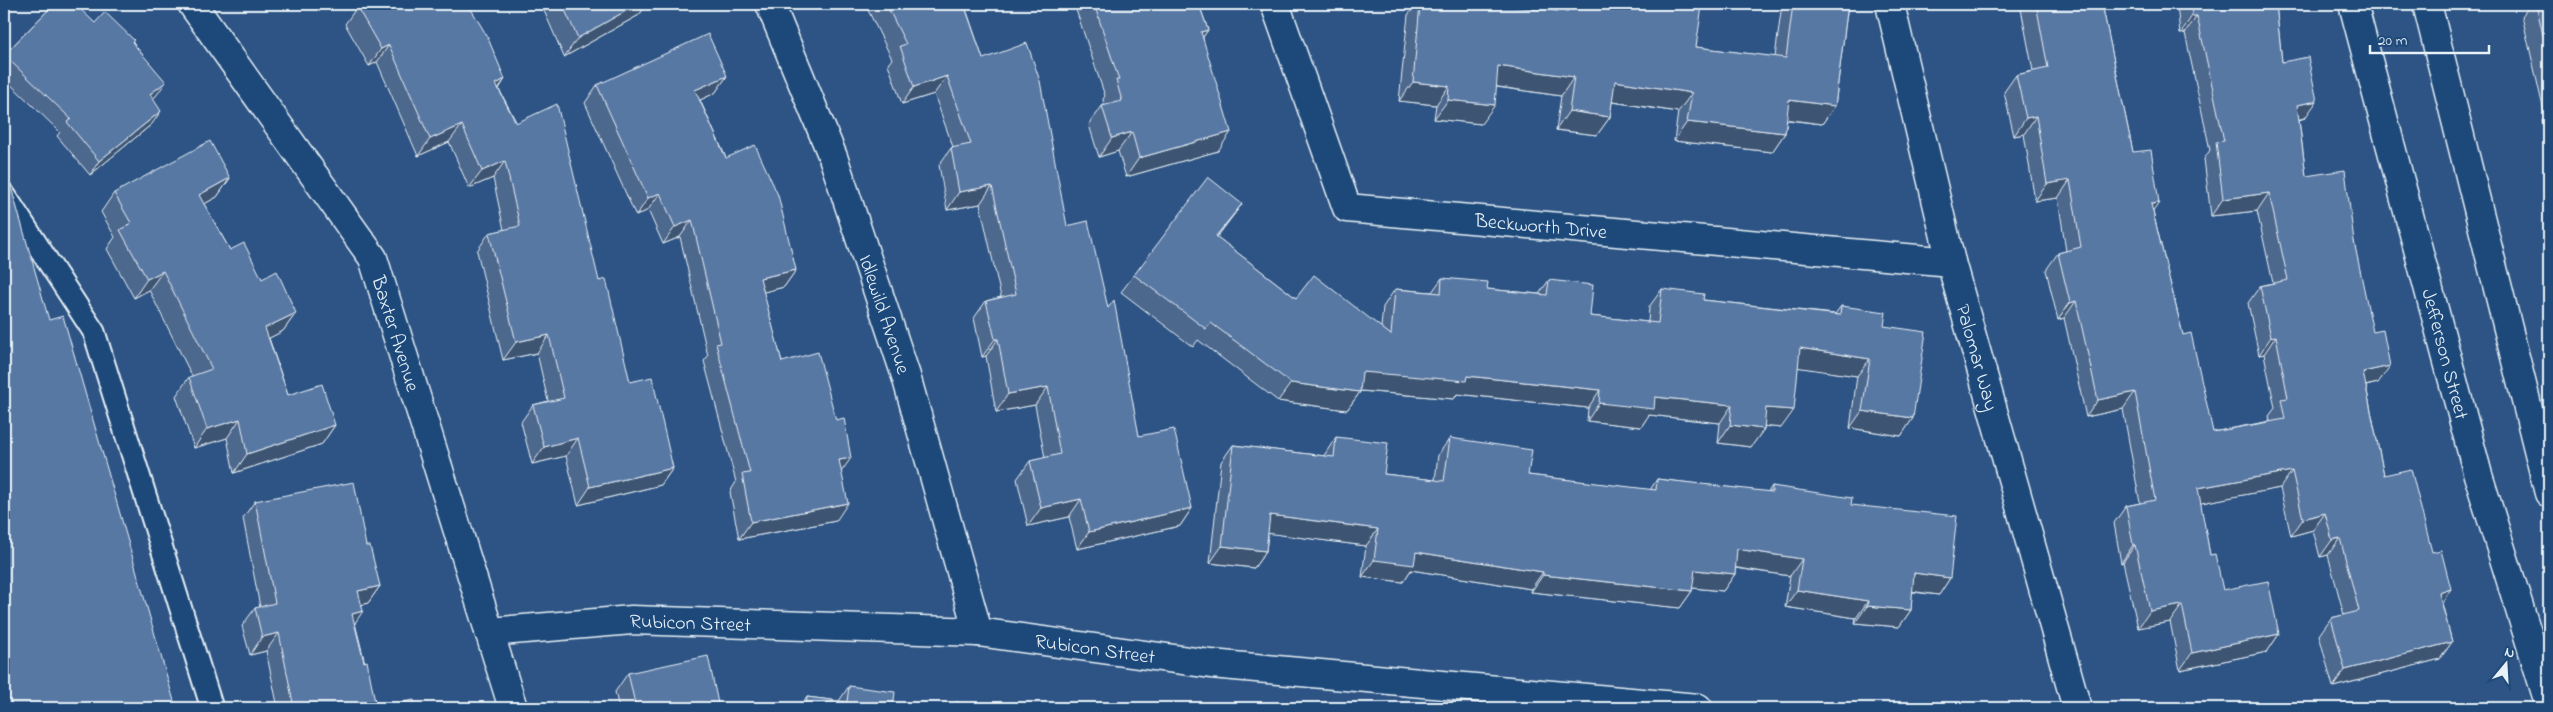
<svg xmlns="http://www.w3.org/2000/svg" width="2553" height="712" font-family="'Indie Flower',sans-serif">
	<style>
		.lines { fill: none; stroke-linecap: round; stroke-linejoin: round }
		.service-casing { stroke: #e8f1f8; stroke-width: 25 }
		.minor-casing { stroke: #e8f1f8; stroke-width: 31 }
		.secondary-casing { stroke: #e8f1f8; stroke-width: 31 }
		.service { stroke: #1f4a7a; stroke-width: 21 }
		.minor { stroke: #1f4a7a; stroke-width: 28 }
		.secondary { stroke: #1f4a7a; stroke-width: 28 }
		.wall { fill: #4d678d; stroke: #e8f1f8 }
		.shaded-wall { fill: #3e5473; stroke: #e8f1f8 }
		.building { fill: #5978a4; stroke: #e8f1f8 }
		.labels { text-anchor: middle; stroke-width: 4; stroke-linejoin: round; paint-order: stroke }
		.street-label { font-size: 20px; fill: #e8f1f8; stroke: #1f4a7a }
	</style>
	<rect width="100%" height="100%" fill="#2d5484"/>
	<filter id="ink" filterUnits="userSpaceOnUse"><feTurbulence type="fractalNoise" baseFrequency=".02" numOctaves="2"/><feDisplacementMap in="SourceGraphic" scale="10" xChannelSelector="R" yChannelSelector="G"/><feConvolveMatrix kernelMatrix="1 2 1 2 8 2 1 2 1" color-interpolation-filters="sRGB"/></filter>
	<g filter="url(#ink)">
		<g class="lines">
			<g class="service-casing">
				<path id="service" d="M 4,194 L 94,332 L 212,708"/>
			</g>
			<g class="minor-casing">
				<g id="minor">
					<path id="s1" d="M 192,4 L 373,258 L 513,708"/>
					<path id="s2" d="M 770,4 L 833,157 L 906,376 L 978,632"/>
					<path id="s3" d="M 1275,4 L 1347,208 L 1951,262"/>
					<path id="s4" d="M 1890,4 L 1951,262 L 2077,708"/>
					<path id="s5" d="M 489,632 L 632,620 L 978,632 L 1211,664 L 1698,708"/>
				</g>
			</g>
			<g class="secondary-casing">
				<g id="secondary">
					<path id="s6" d="M 2353,4 L 2478,475 L 2549,703"/>
					<path d="M 2427,4 L 2549,493"/>
				</g>
			</g>
			<use href="#service" class="service"/>
			<use href="#minor" class="minor"/>
			<use href="#secondary" class="secondary"/>
		</g>
		<g class="wall">
			<path d="M 54,4 L 133,42 L 156,96 L 153,98 L 152,124 L 90,175 L 57,136 L 60,132 L 4,78 L 4,55 Z"/>
			<path d="M 543,4 L 647,4 L 639,15 L 564,57 L 542,6 Z"/>
			<path d="M 865,4 L 969,4 L 965,6 L 983,59 L 1108,308 L 1139,436 L 1192,508 L 1180,526 L 1077,549 L 1069,517 L 1028,526 L 1017,479 L 1030,461 L 1045,458 L 1035,405 L 996,412 L 986,356 L 982,357 L 974,318 L 986,301 L 1001,297 L 980,204 L 947,210 L 939,165 L 951,148 L 953,147 L 934,94 L 902,104 L 888,64 L 892,59 Z"/>
			<path d="M 1074,4 L 1199,4 L 1208,30 L 1203,37 L 1218,151 L 1126,177 L 1118,151 L 1099,157 L 1089,125 L 1102,106 L 1104,106 L 1103,99 L 1105,96 Z"/>
			<path d="M 1416,4 L 1488,4 L 1556,11 L 1557,9 L 1560,4 L 1686,4 L 1696,47 L 1775,57 L 1782,4 L 1848,4 L 1835,106 L 1822,124 L 1787,120 L 1785,133 L 1772,152 L 1674,141 L 1678,112 L 1612,102 L 1610,117 L 1597,135 L 1556,130 L 1561,96 L 1496,87 L 1481,124 L 1434,119 L 1436,105 L 1399,101 L 1408,15 Z"/>
			<path d="M 2020,4 L 2102,4 L 2133,152 L 2153,212 L 2183,335 L 2213,432 L 2270,421 L 2269,416 L 2275,408 L 2264,354 L 2259,355 L 2248,303 L 2260,286 L 2273,283 L 2257,211 L 2211,216 L 2204,159 L 2210,150 L 2185,33 L 2180,34 L 2177,4 L 2276,4 L 2282,62 L 2305,118 L 2299,120 L 2306,176 L 2354,241 L 2378,383 L 2366,386 L 2384,475 L 2442,603 L 2452,642 L 2440,659 L 2333,687 L 2319,635 L 2331,618 L 2344,615 L 2328,555 L 2320,557 L 2313,530 L 2291,536 L 2280,488 L 2200,503 L 2210,555 L 2223,590 L 2279,634 L 2267,652 L 2180,670 L 2170,622 L 2138,628 L 2123,562 L 2121,563 L 2114,523 L 2126,506 L 2140,503 L 2123,409 L 2086,417 L 2064,318 L 2058,320 L 2046,270 L 2058,253 L 2066,251 L 2058,198 L 2035,201 L 2024,134 L 2014,136 L 2004,92 L 2016,75 L 2033,71 Z"/>
			<path d="M 2531,4 L 2549,4 L 2549,151 L 2542,120 L 2545,116 L 2522,16 Z"/>
			<path d="M 357,7 L 505,79 L 499,89 L 599,281 L 630,382 L 673,468 L 661,485 L 578,505 L 566,456 L 532,464 L 521,422 L 533,405 L 548,401 L 537,353 L 503,360 L 477,251 L 489,233 L 504,230 L 493,178 L 469,188 L 449,142 L 418,156 L 377,62 L 369,66 L 345,24 Z"/>
			<path d="M 727,76 L 715,93 L 700,100 L 726,158 L 796,270 L 784,287 L 763,292 L 782,362 L 841,472 L 836,521 L 739,539 L 730,492 L 736,482 L 704,361 L 708,356 L 680,237 L 663,244 L 648,210 L 636,216 L 585,103 L 597,85 Z"/>
			<path d="M 230,178 L 217,197 L 204,204 L 230,250 L 262,279 L 296,313 L 283,331 L 269,338 L 288,395 L 335,425 L 322,444 L 234,473 L 227,438 L 194,448 L 176,396 L 189,377 L 192,376 L 149,290 L 134,298 L 107,249 L 115,237 L 101,212 L 114,193 Z"/>
			<path d="M 1242,204 L 1217,237 L 1296,298 L 1381,327 L 1383,307 L 1395,289 L 1432,292 L 1442,278 L 1487,289 L 1539,294 L 1549,280 L 1590,316 L 1648,322 L 1649,307 L 1662,289 L 1703,300 L 1835,314 L 1841,306 L 1884,326 L 1913,418 L 1901,436 L 1850,428 L 1857,376 L 1798,367 L 1781,428 L 1764,426 L 1764,429 L 1751,447 L 1718,443 L 1720,423 L 1649,415 L 1641,427 L 1587,421 L 1588,408 L 1457,394 L 1454,399 L 1360,391 L 1360,392 L 1347,410 L 1278,401 L 1198,340 L 1193,347 L 1121,292 L 1134,275 Z"/>
			<path d="M 1336,437 L 1384,474 L 1435,480 L 1438,455 L 1450,438 L 1528,475 L 1650,490 L 1657,479 L 1768,492 L 1772,486 L 1851,505 L 1950,578 L 1939,595 L 1912,592 L 1911,610 L 1899,627 L 1855,623 L 1856,618 L 1785,607 L 1790,576 L 1735,568 L 1735,574 L 1723,591 L 1692,588 L 1692,591 L 1680,608 L 1531,592 L 1531,589 L 1411,570 L 1403,582 L 1362,577 L 1366,546 L 1268,533 L 1266,551 L 1254,568 L 1210,563 L 1221,462 L 1233,445 L 1324,456 L 1325,454 Z"/>
			<path d="M 255,501 L 366,546 L 380,586 L 368,603 L 361,605 L 355,623 L 376,707 L 416,708 L 278,708 L 266,651 L 250,655 L 242,626 L 255,608 L 260,607 L 243,518 Z"/>
			<path d="M 628,673 L 719,708 L 619,708 L 615,692 Z"/>
			<path d="M 849,686 L 893,708 L 799,708 L 807,697 L 839,701 Z"/>
			<path d="M 956,702 L 990,708 L 951,708 Z"/>
		</g>
		<g class="shaded-wall">
			<path d="M 638,4 L 647,4 L 639,15 L 564,57 L 578,38 Z"/>
			<path d="M 2192,16 L 2197,16 L 2185,33 L 2180,34 Z"/>
			<path d="M 1208,30 L 1195,48 L 1201,32 Z"/>
			<path d="M 389,45 L 377,62 L 369,66 L 381,49 Z"/>
			<path d="M 1498,66 L 1574,77 L 1561,96 L 1485,85 Z"/>
			<path d="M 727,76 L 715,93 L 683,108 L 695,90 Z"/>
			<path d="M 947,76 L 934,94 L 902,104 L 914,87 Z"/>
			<path d="M 505,79 L 493,96 L 496,84 Z"/>
			<path d="M 1615,81 L 1692,93 L 1678,112 L 1601,100 Z"/>
			<path d="M 166,82 L 156,96 L 141,108 L 150,94 Z"/>
			<path d="M 1413,82 L 1449,86 L 1436,105 L 1399,101 Z"/>
			<path d="M 1448,100 L 1495,105 L 1481,124 L 1434,119 Z"/>
			<path d="M 1789,100 L 1835,106 L 1822,124 L 1776,118 Z"/>
			<path d="M 2317,101 L 2305,118 L 2285,122 L 2297,105 Z"/>
			<path d="M 161,111 L 152,124 L 90,175 L 99,161 Z"/>
			<path d="M 1569,111 L 1610,117 L 1597,135 L 1556,130 Z"/>
			<path d="M 2036,116 L 2024,134 L 2014,136 L 2026,118 Z"/>
			<path d="M 1687,122 L 1785,133 L 1772,152 L 1674,141 Z"/>
			<path d="M 462,125 L 449,142 L 418,156 L 430,139 Z"/>
			<path d="M 1132,132 L 1118,151 L 1099,157 L 1112,138 Z"/>
			<path d="M 1231,132 L 1218,151 L 1126,177 L 1139,158 Z"/>
			<path d="M 505,161 L 493,178 L 469,188 L 482,171 Z"/>
			<path d="M 230,178 L 217,197 L 186,214 L 199,195 Z"/>
			<path d="M 2070,180 L 2058,198 L 2035,201 L 2047,184 Z"/>
			<path d="M 992,186 L 980,204 L 947,210 L 959,192 Z"/>
			<path d="M 660,193 L 648,210 L 636,216 L 648,198 Z"/>
			<path d="M 2269,193 L 2257,211 L 2211,216 L 2223,199 Z"/>
			<path d="M 2159,203 L 2147,220 L 2151,204 Z"/>
			<path d="M 1242,204 L 1229,221 L 1204,254 L 1216,236 Z"/>
			<path d="M 692,220 L 680,237 L 663,244 L 675,227 Z"/>
			<path d="M 796,270 L 784,287 L 748,296 L 760,278 Z"/>
			<path d="M 163,271 L 149,290 L 134,298 L 147,279 Z"/>
			<path d="M 2076,301 L 2064,318 L 2058,320 L 2070,303 Z"/>
			<path d="M 296,313 L 283,331 L 252,347 L 265,328 Z"/>
			<path d="M 549,335 L 537,353 L 503,360 L 516,342 Z"/>
			<path d="M 2276,336 L 2264,354 L 2259,355 L 2271,337 Z"/>
			<path d="M 995,339 L 998,339 L 986,356 L 982,357 Z"/>
			<path d="M 1800,348 L 1870,359 L 1857,376 L 1788,366 Z"/>
			<path d="M 2390,366 L 2378,383 L 2351,389 L 2363,372 Z"/>
			<path d="M 1362,372 L 1467,376 L 1600,390 L 1588,408 L 1457,394 L 1454,399 L 1350,390 Z"/>
			<path d="M 1291,383 L 1360,392 L 1347,410 L 1278,401 Z"/>
			<path d="M 1048,387 L 1035,405 L 996,412 L 1008,394 Z"/>
			<path d="M 2135,392 L 2123,409 L 2086,417 L 2098,400 Z"/>
			<path d="M 1655,397 L 1732,405 L 1720,423 L 1649,415 L 1641,427 L 1587,421 L 1599,403 Z"/>
			<path d="M 1766,408 L 1794,410 L 1781,428 L 1753,425 Z"/>
			<path d="M 1862,411 L 1913,418 L 1901,436 L 1850,428 Z"/>
			<path d="M 240,419 L 227,438 L 194,448 L 207,429 Z"/>
			<path d="M 335,425 L 322,444 L 234,473 L 247,454 Z"/>
			<path d="M 1730,425 L 1764,429 L 1751,447 L 1718,443 Z"/>
			<path d="M 578,438 L 566,456 L 532,464 L 544,447 Z"/>
			<path d="M 851,458 L 839,475 L 839,460 Z"/>
			<path d="M 673,468 L 661,485 L 578,505 L 590,487 Z"/>
			<path d="M 2292,471 L 2280,488 L 2186,506 L 2198,488 Z"/>
			<path d="M 1081,499 L 1069,517 L 1028,526 L 1041,508 Z"/>
			<path d="M 848,503 L 836,521 L 739,539 L 751,522 Z"/>
			<path d="M 1192,508 L 1180,526 L 1077,549 L 1089,532 Z"/>
			<path d="M 2325,513 L 2313,530 L 2291,536 L 2303,519 Z"/>
			<path d="M 1270,515 L 1378,529 L 1366,546 L 1258,532 Z"/>
			<path d="M 2340,538 L 2328,555 L 2320,557 L 2332,540 Z"/>
			<path d="M 2133,545 L 2135,545 L 2123,562 L 2121,563 Z"/>
			<path d="M 1222,546 L 1266,551 L 1254,568 L 1210,563 Z"/>
			<path d="M 1737,549 L 1802,559 L 1790,576 L 1725,566 Z"/>
			<path d="M 1416,552 L 1543,572 L 1531,589 L 1411,570 L 1403,582 L 1362,577 L 1374,560 Z"/>
			<path d="M 1695,570 L 1735,574 L 1723,591 L 1683,587 Z"/>
			<path d="M 1914,573 L 1950,578 L 1939,595 L 1902,590 Z"/>
			<path d="M 1543,575 L 1692,591 L 1680,608 L 1531,592 Z"/>
			<path d="M 380,586 L 368,603 L 346,609 L 358,591 Z"/>
			<path d="M 2451,589 L 2439,607 L 2439,593 Z"/>
			<path d="M 1797,590 L 1868,601 L 1856,618 L 1785,607 Z"/>
			<path d="M 2182,605 L 2170,622 L 2138,628 L 2150,611 Z"/>
			<path d="M 1867,606 L 1911,610 L 1899,627 L 1855,623 Z"/>
			<path d="M 363,611 L 351,629 L 352,614 Z"/>
			<path d="M 279,633 L 266,651 L 250,655 L 262,637 Z"/>
			<path d="M 2279,634 L 2267,652 L 2180,670 L 2192,653 Z"/>
			<path d="M 2452,642 L 2440,659 L 2333,687 L 2345,670 Z"/>
		</g>
		<g class="building">
			<path d="M 54,4 L 75,4 L 95,23 L 105,12 L 134,40 L 132,42 L 166,82 L 150,94 L 161,111 L 99,161 L 67,122 L 71,119 L 4,55 Z"/>
			<path d="M 363,4 L 468,4 L 487,36 L 505,79 L 496,84 L 516,123 L 557,104 L 599,281 L 606,279 L 630,382 L 652,377 L 673,468 L 590,487 L 578,438 L 544,447 L 533,405 L 564,398 L 549,335 L 516,342 L 489,233 L 520,226 L 505,161 L 482,171 L 462,125 L 430,139 L 389,45 L 381,49 L 357,7 Z"/>
			<path d="M 562,4 L 638,4 L 578,38 Z"/>
			<path d="M 886,4 L 964,4 L 983,59 L 1027,43 L 1040,81 L 1067,226 L 1088,221 L 1108,308 L 1114,300 L 1139,436 L 1174,429 L 1192,508 L 1089,532 L 1081,499 L 1041,508 L 1030,461 L 1060,454 L 1048,387 L 1008,394 L 998,339 L 995,339 L 986,301 L 1016,294 L 992,186 L 959,192 L 951,148 L 971,144 L 947,76 L 914,87 L 900,46 L 906,44 Z"/>
			<path d="M 1094,4 L 1199,4 L 1208,30 L 1201,32 L 1231,132 L 1139,158 L 1132,132 L 1112,138 L 1102,106 L 1122,101 L 1116,80 L 1119,80 Z"/>
			<path d="M 1420,4 L 1488,4 L 1567,12 L 1568,4 L 1686,4 L 1702,6 L 1696,47 L 1786,58 L 1793,4 L 1848,4 L 1835,106 L 1789,100 L 1785,133 L 1687,122 L 1692,93 L 1615,81 L 1610,117 L 1569,111 L 1574,77 L 1498,66 L 1495,105 L 1448,100 L 1449,86 L 1413,82 Z"/>
			<path d="M 2036,4 L 2102,4 L 2133,152 L 2151,150 L 2159,203 L 2151,204 L 2183,335 L 2191,333 L 2213,432 L 2285,419 L 2281,399 L 2288,398 L 2276,336 L 2271,337 L 2260,286 L 2288,280 L 2269,193 L 2223,199 L 2216,142 L 2224,141 L 2197,16 L 2192,16 L 2191,4 L 2276,4 L 2282,62 L 2308,57 L 2317,101 L 2297,105 L 2306,176 L 2345,170 L 2354,241 L 2373,332 L 2383,330 L 2390,366 L 2363,372 L 2384,475 L 2411,469 L 2432,552 L 2441,550 L 2451,589 L 2439,593 L 2452,642 L 2345,670 L 2331,618 L 2359,611 L 2340,538 L 2332,540 L 2325,513 L 2303,519 L 2292,471 L 2198,488 L 2210,555 L 2215,554 L 2223,590 L 2268,581 L 2279,634 L 2192,653 L 2182,605 L 2150,611 L 2135,545 L 2133,545 L 2126,506 L 2155,500 L 2135,392 L 2098,400 L 2076,301 L 2070,303 L 2058,253 L 2081,247 L 2070,180 L 2047,184 L 2036,116 L 2026,118 L 2016,75 L 2048,68 Z"/>
			<path d="M 2536,4 L 2549,4 L 2549,62 Z"/>
			<path d="M 708,34 L 727,76 L 695,90 L 726,158 L 755,145 L 778,195 L 796,270 L 760,278 L 782,362 L 818,352 L 836,420 L 844,418 L 851,458 L 839,460 L 848,503 L 751,522 L 742,474 L 750,473 L 716,344 L 721,343 L 692,220 L 675,227 L 660,193 L 648,198 L 597,85 Z"/>
			<path d="M 210,141 L 230,178 L 199,195 L 230,250 L 244,243 L 262,279 L 277,271 L 296,313 L 265,328 L 288,395 L 322,384 L 335,425 L 247,454 L 240,419 L 207,429 L 189,377 L 212,369 L 163,271 L 147,279 L 120,230 L 131,223 L 114,193 Z"/>
			<path d="M 1208,177 L 1242,204 L 1216,236 L 1296,298 L 1314,275 L 1391,335 L 1395,289 L 1441,293 L 1442,278 L 1488,282 L 1487,289 L 1547,295 L 1549,280 L 1593,285 L 1590,316 L 1658,323 L 1662,289 L 1704,294 L 1703,300 L 1840,315 L 1841,306 L 1886,312 L 1884,326 L 1926,332 L 1913,418 L 1862,411 L 1870,359 L 1800,348 L 1794,410 L 1766,408 L 1764,429 L 1730,425 L 1732,405 L 1655,397 L 1654,409 L 1599,403 L 1600,390 L 1467,376 L 1466,381 L 1362,372 L 1360,392 L 1291,383 L 1211,323 L 1206,329 L 1134,275 Z"/>
			<path d="M 9,180 L 49,320 L 63,316 L 176,708 L 4,708 L 4,182 Z"/>
			<path d="M 1336,437 L 1388,443 L 1384,474 L 1444,481 L 1450,438 L 1532,450 L 1528,475 L 1656,490 L 1657,479 L 1772,492 L 1772,486 L 1852,498 L 1851,505 L 1957,516 L 1950,578 L 1914,573 L 1911,610 L 1867,606 L 1868,601 L 1797,590 L 1802,559 L 1737,549 L 1735,574 L 1695,570 L 1692,591 L 1543,575 L 1543,572 L 1416,552 L 1414,565 L 1374,560 L 1378,529 L 1270,515 L 1266,551 L 1222,546 L 1233,445 L 1334,457 Z"/>
			<path d="M 354,482 L 366,546 L 370,546 L 380,586 L 358,591 L 363,611 L 352,614 L 364,662 L 367,661 L 376,707 L 414,700 L 416,708 L 294,708 L 279,633 L 262,637 L 255,608 L 275,603 L 255,501 Z"/>
			<path d="M 708,656 L 719,708 L 636,708 L 628,673 Z"/>
			<path d="M 849,686 L 895,692 L 893,708 L 806,708 L 807,697 L 847,702 Z"/>
			<path d="M 956,702 L 990,708 L 954,708 Z"/>
			<path d="M 1019,704 L 1065,706 L 1064,708 L 1019,708 Z"/>
		</g>
	</g>
	<g class="labels">
		<g class="street-label">
			<text dy="7" stroke="none"><textPath href="#s3" startOffset="411">Beckworth Drive</textPath></text>
			<text dy="7" stroke="none"><textPath href="#s2" startOffset="331">Idlewild Avenue</textPath></text>
			<text dy="7" stroke="none"><textPath href="#s1" startOffset="391">Baxter Avenue</textPath></text>
			<text dy="7" stroke="none"><textPath href="#s6" startOffset="362">Jefferson Street</textPath></text>
			<text dy="7" stroke="none"><textPath href="#s4" startOffset="364">Palomar Way</textPath></text>
			<text dy="7" stroke="none"><textPath href="#s5" startOffset="202">Rubicon Street</textPath></text>
			<text dy="7" stroke="none"><textPath href="#s5" startOffset="608">Rubicon Street</textPath></text>
		</g>
	</g>
	<rect width="2553" height="712" fill="none" stroke="#1f4a7a" stroke-width="20"/>
	<rect x="10" y="10" width="2533" height="692" fill="none" stroke="#e8f1f8" stroke-width="2" filter="url(#ink)"/>
	<g transform="translate(2506 664) rotate(18)" stroke="#1f4a7a" stroke-width="4" paint-order="stroke">
	<path d="M0-4L9 19L0 12L-9 19Z" fill="#e8f1f8"/>
	<text y="-8" font-size="14" font-weight="bold" text-anchor="middle" fill="#e8f1f8">N</text>
	</g>
	<path d="M2370 45v8h119v-8" fill="none" stroke="#e8f1f8" stroke-width="2.5"/>
	<text x="2378" y="45" font-size="15" fill="#e8f1f8" stroke="#1f4a7a" stroke-width="4" paint-order="stroke">20 m</text>
</svg>
